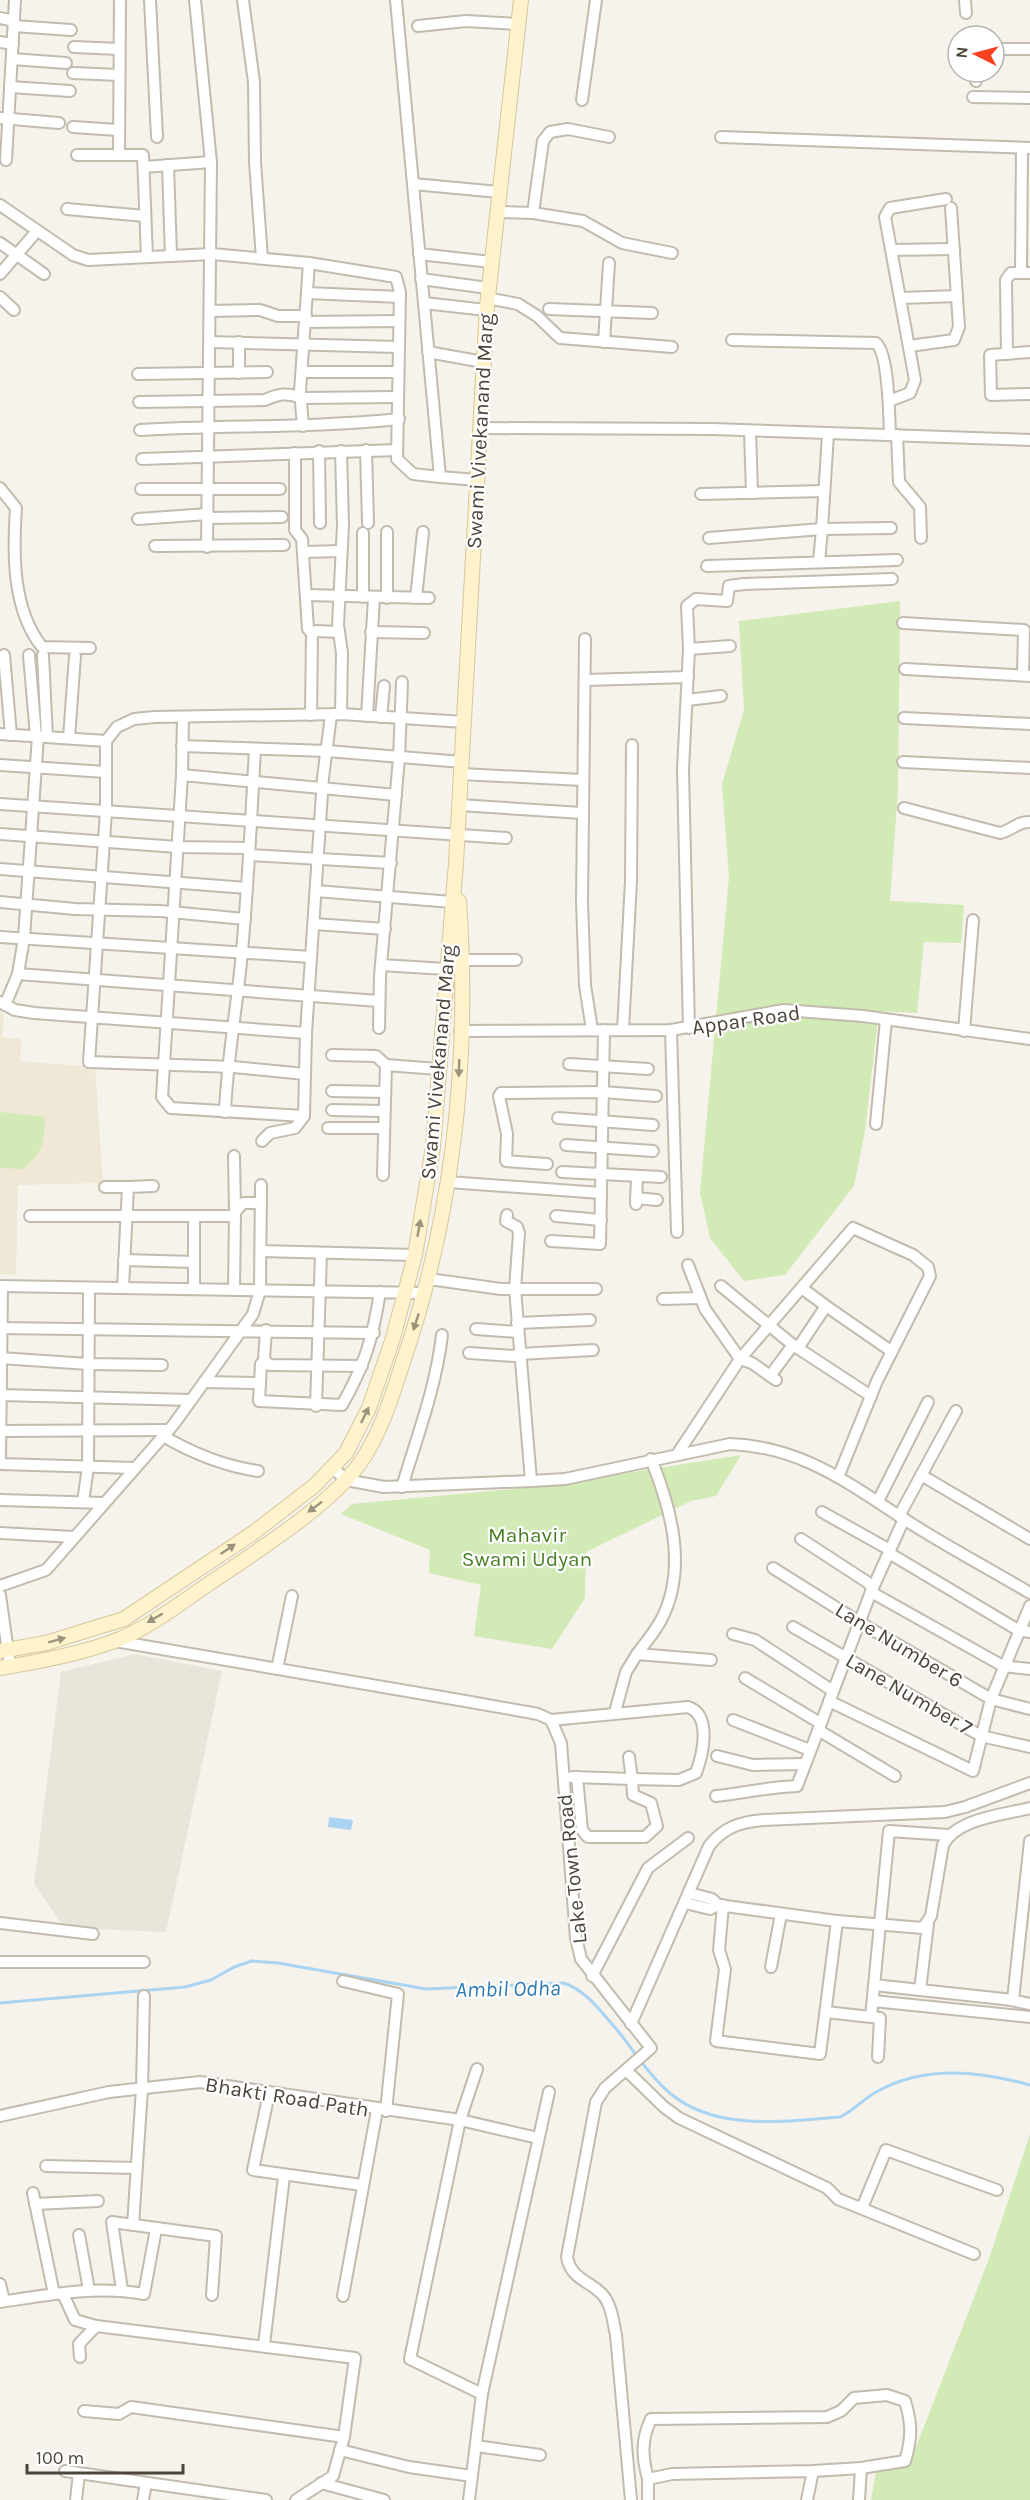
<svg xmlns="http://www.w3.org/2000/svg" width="1030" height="2500" font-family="Karla,sans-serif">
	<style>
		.residential { fill: #eae5da }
		.education { fill: #efe8d6 }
		.green { fill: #d2eab5 }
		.water { fill: #a9d4f2 }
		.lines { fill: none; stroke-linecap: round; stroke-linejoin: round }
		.stream { stroke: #a9d4f2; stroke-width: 3 }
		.minor-casing { stroke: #c2bbae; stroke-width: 14 }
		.secondary-casing { stroke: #d6c79b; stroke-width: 16 }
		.minor { stroke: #fff; stroke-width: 10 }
		.secondary { stroke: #fff3cd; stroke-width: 14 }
		.oneway { fill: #9c937c }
		.labels { text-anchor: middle; stroke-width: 4.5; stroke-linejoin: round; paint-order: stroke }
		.street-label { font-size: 21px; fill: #4b4439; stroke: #fff }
		.park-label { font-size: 21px; fill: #4a7f2a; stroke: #fff }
		.water-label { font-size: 22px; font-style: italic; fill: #2e7ab2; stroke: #fff }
	</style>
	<rect width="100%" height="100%" fill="#f6f3ec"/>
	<path class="residential" d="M 135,1654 L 222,1671 L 166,1932 L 65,1928 L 34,1884 L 61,1672 Z"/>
	<path class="education" d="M 0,1012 L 4,1015 L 2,1037 L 21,1039 L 20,1061 L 95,1067 L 103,1183 L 18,1185 L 16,1275 L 0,1274 Z"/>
	<g class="green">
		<path d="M 900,601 L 898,790 L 890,901 L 964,905 L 961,943 L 924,942 L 917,1013 L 879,1011 L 865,1131 L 854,1186 L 785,1275 L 744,1281 L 710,1238 L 700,1192 L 729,877 L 722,784 L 744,710 L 739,621 Z"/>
		<path d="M 0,1112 L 45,1117 C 44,1143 43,1152 23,1169 L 0,1168 Z"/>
		<path d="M 741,1455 L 716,1496 L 691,1501 L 586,1552 L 585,1598 L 552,1649 L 474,1636 L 481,1585 L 429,1573 L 430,1550 L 341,1514 L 352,1504 L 545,1486 Z"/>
		<path d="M 1030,2134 L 1030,2500 L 871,2500 L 877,2466 L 909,2465 L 989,2259 Z"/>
	</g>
	<path class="water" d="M 329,1817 L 353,1820 L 351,1830 L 328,1827 Z"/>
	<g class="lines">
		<path class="stream" d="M 0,2003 L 185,1987 L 211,1980 L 234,1967 L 252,1961 L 278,1963 L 426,1989 L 564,1983 C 587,1991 602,2013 618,2031 C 634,2051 651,2078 671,2094 C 717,2132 786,2121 840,2117 C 855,2110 864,2098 878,2091 C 925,2065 980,2071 1030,2085"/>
		<g class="minor-casing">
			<g id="minor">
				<path d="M 120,0 L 119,155 L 143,155 L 147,257"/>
				<path d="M 150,0 L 157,137"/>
				<path d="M 195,0 L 211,162 L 207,547"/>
				<path d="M 243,0 L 254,82 L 255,162 L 262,258"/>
				<path d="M 396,0 L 440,477 L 477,480"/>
				<path d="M 965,0 L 966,13"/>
				<path d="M 0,18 L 14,21"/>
				<path d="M 14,26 L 71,30"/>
				<path d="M 418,26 L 466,21 L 518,24"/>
				<path d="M 0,42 L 13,44"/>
				<path d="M 74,47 L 119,49"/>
				<path d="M 994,49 L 1030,49"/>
				<path d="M 12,59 L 66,63"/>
				<path d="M 73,73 L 119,75"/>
				<path d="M 976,81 L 977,72"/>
				<path d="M 10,87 L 70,91"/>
				<path d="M 973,97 L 1030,98"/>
				<path d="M 582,100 L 596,0"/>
				<path d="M 0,118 L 59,123"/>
				<path d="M 73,127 L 118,130"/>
				<path d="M 721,137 L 1030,148"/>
				<path d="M 77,155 L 119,155"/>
				<path d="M 6,160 L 15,0"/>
				<path d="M 168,165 L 171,256"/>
				<path d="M 144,167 L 211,162"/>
				<path d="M 413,184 L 499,192"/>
				<path d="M 0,205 L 73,255 L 88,260 L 212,254 L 309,263"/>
				<path d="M 67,209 L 145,216"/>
				<path d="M 497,212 L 533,213 L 543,141 L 550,132 L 568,129 L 609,137"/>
				<path d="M 533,213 L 583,221 L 622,243 L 672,253"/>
				<path d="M 0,243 L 44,274"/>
				<path d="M 892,250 L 954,249"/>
				<path d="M 419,254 L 491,262"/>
				<path d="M 1021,273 L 1022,148"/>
				<path d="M 0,274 L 37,231"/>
				<path d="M 421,279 L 488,288"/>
				<path d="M 307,293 L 400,297"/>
				<path d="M 0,297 L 14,310"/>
				<path d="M 487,298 L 518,304 L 537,316 L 560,338 L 672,347"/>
				<path d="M 901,298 L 957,296"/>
				<path d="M 424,303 L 486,310"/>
				<path d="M 549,309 L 652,313"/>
				<path d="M 211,311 L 260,310 L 278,316 L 306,316"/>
				<path d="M 305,322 L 399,321"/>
				<path d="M 732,340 L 876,343 C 889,354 889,416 890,434"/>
				<path d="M 211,342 L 398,347"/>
				<path d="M 604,342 L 609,263"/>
				<path d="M 909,346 L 954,340 L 959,327 L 951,208"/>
				<path d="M 428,352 L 483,362"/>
				<path d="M 1030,352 L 990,355 L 991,395 L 1030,394"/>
				<path d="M 1007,354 L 1006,280 L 1011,273 L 1030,273"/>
				<path d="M 302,372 L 397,372"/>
				<path d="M 239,373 L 239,342"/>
				<path d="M 138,374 L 267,372"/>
				<path d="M 889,401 L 910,393 L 915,380 L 885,217 L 890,208 L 946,199"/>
				<path d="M 139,402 L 265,400 C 278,394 288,392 301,398 L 397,397"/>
				<path d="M 303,426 L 300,391 L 309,263 L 396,277 L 400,292 L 397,459 L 413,474 L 440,477"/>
				<path d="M 480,428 L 713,429 L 1030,440"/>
				<path d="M 140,430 C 226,425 312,428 399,419"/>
				<path d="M 750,431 L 752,493"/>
				<path d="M 897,435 L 899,482 L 920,507 L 921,538"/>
				<path d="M 366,450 L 368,523"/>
				<path d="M 319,451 L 320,523"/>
				<path d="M 341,451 L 343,525 L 338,625 L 342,653 L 341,714"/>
				<path d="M 295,453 L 295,530 L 302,539 L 308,629 L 312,633 L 311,715"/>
				<path d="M 142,459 L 397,450"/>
				<path d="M 0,488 L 16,508 C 13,554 12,609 42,647 L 90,648"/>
				<path d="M 141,489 L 280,489"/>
				<path d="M 701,494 L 824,491"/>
				<path d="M 208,518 L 282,517"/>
				<path d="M 138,519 L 208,514"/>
				<path d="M 709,538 L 822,529 L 828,434"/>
				<path d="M 155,546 L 284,545"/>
				<path d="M 303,552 L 341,551"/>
				<path d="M 819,562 L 822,529 L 891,528"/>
				<path d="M 707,566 L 897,560"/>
				<path d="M 306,595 L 429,598"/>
				<path d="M 363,597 L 363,533"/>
				<path d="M 387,598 L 387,532"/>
				<path d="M 416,598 L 423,532"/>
				<path d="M 903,623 L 1024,630 L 1023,675"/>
				<path d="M 371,632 L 424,633"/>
				<path d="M 312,633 L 316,631 L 339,632"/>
				<path d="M 585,639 L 582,902 L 585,985 L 592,1030"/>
				<path d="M 689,649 L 730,646"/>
				<path d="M 4,655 L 11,735"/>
				<path d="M 29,655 L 36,736"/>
				<path d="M 43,655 L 47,737"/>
				<path d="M 905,669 L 1030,676"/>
				<path d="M 586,680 L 688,677"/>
				<path d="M 687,700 L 721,696"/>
				<path d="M 367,716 L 374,598"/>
				<path d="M 183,717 L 182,775 L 162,1097 L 171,1108 L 304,1116"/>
				<path d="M 381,717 L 384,686"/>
				<path d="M 904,718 L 1030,724"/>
				<path d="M 0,734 L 106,741"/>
				<path d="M 69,738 L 75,656"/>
				<path d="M 182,746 L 327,751 L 462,762"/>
				<path d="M 903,762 L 1030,768"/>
				<path d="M 0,765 L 106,772"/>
				<path d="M 461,774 L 582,780"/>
				<path d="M 182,775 L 396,795"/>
				<path d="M 0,804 L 506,838"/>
				<path d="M 459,805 L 582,813"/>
				<path d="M 904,808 L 1000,833 C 1011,831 1018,821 1030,822"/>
				<path d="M 0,834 L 177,847 L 249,848"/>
				<path d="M 249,855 L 391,863"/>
				<path d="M 0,869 L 247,888"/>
				<path d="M 316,891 L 452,902"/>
				<path d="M 0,902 L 75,909 L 160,911 L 245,919"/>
				<path d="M 314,924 L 385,929"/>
				<path d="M 0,937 L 311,957"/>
				<path d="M 463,960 L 516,960"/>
				<path d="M 381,965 L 446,969"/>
				<path d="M 18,974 L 379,1001"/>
				<path d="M 0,1002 L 15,1010 L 34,1013 L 306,1033 L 323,778 L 331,715"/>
				<path d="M 5,1005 L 18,974 L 24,938 L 38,736"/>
				<path d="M 379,1028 L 380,976 L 399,758 L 402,682"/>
				<path d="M 689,1028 L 683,770 L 689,649 L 687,606 L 696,599 L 727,601 L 729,586 L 744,584 L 892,579"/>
				<path d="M 623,1030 L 631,881 L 632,745"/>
				<path d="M 671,1030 L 677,1232"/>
				<path d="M 460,1031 L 671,1030 L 784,1010 L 863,1016 L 1030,1039"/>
				<path d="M 964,1031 L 973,920"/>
				<path d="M 332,1055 L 376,1056 L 386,1065"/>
				<path d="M 569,1064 L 648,1069"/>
				<path d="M 305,1074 L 234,1067 L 89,1062 L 106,811 L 106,741 L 117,727 L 134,719 L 155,717 L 341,714 L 464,722"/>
				<path d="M 332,1091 L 385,1092"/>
				<path d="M 332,1110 L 384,1111"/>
				<path d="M 225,1112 C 227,1061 236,1013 241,962 C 248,891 251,820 255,749"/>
				<path d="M 558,1118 L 653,1125"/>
				<path d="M 876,1124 L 886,1020"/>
				<path d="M 328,1128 L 384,1128"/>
				<path d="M 262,1141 L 270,1133 L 295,1128 L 304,1116 L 306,1033"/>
				<path d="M 566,1145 L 653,1151"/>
				<path d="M 234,1156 L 235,1212"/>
				<path d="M 547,1164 L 506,1161 L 507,1134 L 499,1096 L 501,1093 L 603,1092 L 656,1096"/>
				<path d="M 562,1172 L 661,1177"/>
				<path d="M 383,1175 L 386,1065 L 438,1069"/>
				<path d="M 448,1182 L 601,1193"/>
				<path d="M 105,1187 L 128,1187"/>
				<path d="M 636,1198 L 657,1200"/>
				<path d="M 636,1204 L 637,1176"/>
				<path d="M 507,1215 L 506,1221 L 517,1227 L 519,1233 L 515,1289 L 531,1481"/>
				<path d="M 30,1216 L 235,1216"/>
				<path d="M 556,1216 L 601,1220"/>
				<path d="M 194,1217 L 194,1289"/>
				<path d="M 551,1241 L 600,1244 L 604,1030"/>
				<path d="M 261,1251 L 415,1255"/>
				<path d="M 124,1260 L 194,1262"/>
				<path d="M 429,1279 L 501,1289 L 596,1289"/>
				<path d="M 0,1286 L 425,1293"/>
				<path d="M 721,1286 L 793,1345 L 770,1376"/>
				<path d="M 123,1288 L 128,1187 L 153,1186"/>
				<path d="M 234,1290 L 235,1212 L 243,1203 L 261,1203"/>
				<path d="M 663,1299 L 700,1298"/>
				<path d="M 826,1306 L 891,1351"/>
				<path d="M 517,1323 L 590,1320"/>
				<path d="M 0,1328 L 374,1333"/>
				<path d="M 476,1329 L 518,1332"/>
				<path d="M 266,1330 L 264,1359 L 269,1365 L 362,1366"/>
				<path d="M 793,1345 L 871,1396"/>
				<path d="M 798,1348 L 826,1306 L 803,1289"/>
				<path d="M 469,1353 L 514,1356 L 519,1354 L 593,1350"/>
				<path d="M 0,1358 L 88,1364 L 162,1365"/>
				<path d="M 776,1380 L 752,1363 L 740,1359 L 853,1228 L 913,1255 L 928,1267 L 930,1276 L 877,1381 L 839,1475"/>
				<path d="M 204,1382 L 260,1383 L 259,1401 L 342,1405 C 365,1365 373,1337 380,1292"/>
				<path d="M 260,1383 L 261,1364"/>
				<path d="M 0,1395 L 191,1400"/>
				<path d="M 316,1406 L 321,1253"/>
				<path d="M 0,1431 L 169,1430"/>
				<path d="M 163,1436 C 192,1453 224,1466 258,1471"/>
				<path d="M 678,1453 L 740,1359 L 705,1309 L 688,1265"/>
				<path d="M 0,1458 L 2,1287"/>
				<path d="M 0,1464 L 135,1468"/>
				<path d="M 332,1467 L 346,1480 L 384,1487 L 531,1481 L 565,1479 L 730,1444 C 802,1447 846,1482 904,1519 C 944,1545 988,1568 1030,1593"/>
				<path d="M 921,1475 L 1030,1539"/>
				<path d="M 402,1487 C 417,1437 436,1387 442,1335"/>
				<path d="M 0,1500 L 104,1503"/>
				<path d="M 878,1501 L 928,1402"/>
				<path d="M 83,1502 L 88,1467 L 89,1288"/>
				<path d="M 822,1512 L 890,1550"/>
				<path d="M 899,1516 L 956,1411"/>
				<path d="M 0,1533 L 74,1537"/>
				<path d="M 801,1539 L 867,1582 L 873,1588"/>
				<path d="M 889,1553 L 1018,1630 L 1030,1632"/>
				<path d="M 773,1568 L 859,1622 L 991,1699 L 1030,1709"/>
				<path d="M 0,1586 L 46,1570 L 174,1424 L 253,1314 L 260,1290 L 261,1185"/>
				<path d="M 871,1592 L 1003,1666 L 1030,1669"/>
				<path d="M 0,1595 L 10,1666"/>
				<path d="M 793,1627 L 981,1736 L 1030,1747"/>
				<path d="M 733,1634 L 755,1640 L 833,1691"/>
				<path d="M 115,1641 L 465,1701 L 538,1714 L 551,1720 L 561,1743 L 576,1938 L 581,1959 L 651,2048 L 605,2088 L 596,2102 L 567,2257 C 571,2279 588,2280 602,2294 C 612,2305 613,2322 616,2335 L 631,2500"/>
				<path d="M 637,1654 C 645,1643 655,1632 661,1620 C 688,1569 671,1508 651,1459"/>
				<path d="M 277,1669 L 292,1596"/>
				<path d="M 745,1678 L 820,1723"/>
				<path d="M 829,1701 L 973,1771 L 991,1699 L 1030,1606"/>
				<path d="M 615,1712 L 626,1672 L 637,1654 L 711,1660"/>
				<path d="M 551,1720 L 688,1707 C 712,1715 703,1754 696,1773 L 679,1780 L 632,1779 L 633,1795 L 651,1803 L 657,1826 L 645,1837 L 588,1837 L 582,1830 L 577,1777"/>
				<path d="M 733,1720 L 810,1750"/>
				<path d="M 818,1730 L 895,1776"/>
				<path d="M 717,1756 L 753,1765 L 805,1764"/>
				<path d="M 572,1777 L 632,1779 L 629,1757"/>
				<path d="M 716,1796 C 744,1793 769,1787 797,1786 L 871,1592 L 904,1519"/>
				<path d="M 689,1893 L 712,1899 L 718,1905 L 837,1921 L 923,1928 L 931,1916 L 943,1845 C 957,1818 1003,1815 1030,1808"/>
				<path d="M 685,1903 L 710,1909 L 718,1905"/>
				<path d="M 723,1905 L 719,1950 L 725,1969 L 716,2041 L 820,2054 L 837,1921"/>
				<path d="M 0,1923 L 93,1934"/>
				<path d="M 0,1962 L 144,1962"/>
				<path d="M 771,1967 L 781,1914"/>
				<path d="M 592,1976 L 648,1868 L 688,1838"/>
				<path d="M 343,1981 L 398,1994 L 386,2111"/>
				<path d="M 874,1985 L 1013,2000 L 1030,1841"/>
				<path d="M 920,1990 L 928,1924"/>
				<path d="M 1011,2000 L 1030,2004"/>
				<path d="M 873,2001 L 1030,2017"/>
				<path d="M 826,2012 L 871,2017 L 889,1831 L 949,1835"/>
				<path d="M 871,2017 L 880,2018 L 878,2057"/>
				<path d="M 631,2024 L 709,1846 C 724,1827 740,1822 764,1820 L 945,1812 L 965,1807 L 1030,1783"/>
				<path d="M 477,2069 L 460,2120 L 410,2359 L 482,2394"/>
				<path d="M 627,2071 L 664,2107 L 679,2118 L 827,2188 L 838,2199 L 974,2254"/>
				<path d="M 269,2093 L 253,2170 L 362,2185"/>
				<path d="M 0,2116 L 109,2092 L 200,2082 L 460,2120 L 538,2138"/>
				<path d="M 46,2166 L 136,2168"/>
				<path d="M 33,2193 L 54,2294"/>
				<path d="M 35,2204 L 98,2201"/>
				<path d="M 862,2208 L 886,2150 L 997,2190"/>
				<path d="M 133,2225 L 142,2089 L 144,1996"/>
				<path d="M 79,2235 L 89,2290"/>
				<path d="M 0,2284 L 4,2301"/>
				<path d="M 122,2290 L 112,2222 L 216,2236 L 212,2295"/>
				<path d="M 63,2294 L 75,2320 L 96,2326 L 355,2358 L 344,2437 L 333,2476 L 296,2500"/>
				<path d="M 343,2296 L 377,2110"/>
				<path d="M 0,2302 C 48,2295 95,2285 144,2294 L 156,2229"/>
				<path d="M 264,2345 L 284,2176"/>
				<path d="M 80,2357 L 79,2344 L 96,2326"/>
				<path d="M 84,2411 L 119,2414 L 131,2407 L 344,2437"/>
				<path d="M 476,2446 L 540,2455"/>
				<path d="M 340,2450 L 409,2467 L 472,2476"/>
				<path d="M 65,2471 L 266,2500"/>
				<path d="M 321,2483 L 384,2500"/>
				<path d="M 76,2500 L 79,2473"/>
				<path d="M 143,2500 L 146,2483"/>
				<path d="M 469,2500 L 482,2394 L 549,2092"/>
				<path d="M 648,2500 L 648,2479"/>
				<path d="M 807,2500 L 813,2471 L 672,2474 L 648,2479 C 642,2457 641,2440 651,2419 L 827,2417 L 841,2411 L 854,2398 L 887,2395 L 905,2401 C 912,2424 912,2438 905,2461 L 861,2468 L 813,2471"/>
				<path d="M 859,2500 L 861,2468"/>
			</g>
		</g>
		<g class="secondary-casing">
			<g id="secondary">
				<path d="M 0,1651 L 46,1643 L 124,1619 L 253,1533 L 314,1486 L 346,1453 L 369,1408 L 393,1338 L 415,1255 L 433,1147 L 456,863 L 487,306 L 521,0"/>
				<path d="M 0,1668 C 38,1662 76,1655 112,1642 C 146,1630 178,1605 207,1585 C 251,1555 330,1506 360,1463 C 381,1433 392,1396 403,1362 C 454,1213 470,1057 459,901"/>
			</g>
		</g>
		<use href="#minor" class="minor"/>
		<use href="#secondary" class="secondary"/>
	</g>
	<defs><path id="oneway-solid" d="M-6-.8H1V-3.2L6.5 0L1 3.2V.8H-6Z" transform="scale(1.5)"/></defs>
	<g class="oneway">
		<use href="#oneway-solid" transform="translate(459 1068) rotate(92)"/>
		<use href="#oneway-solid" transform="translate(419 1228) rotate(-80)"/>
		<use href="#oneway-solid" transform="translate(416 1322) rotate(108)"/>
		<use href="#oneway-solid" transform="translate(365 1415) rotate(-64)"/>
		<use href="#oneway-solid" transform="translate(315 1507) rotate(143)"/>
		<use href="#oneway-solid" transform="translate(228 1549) rotate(-34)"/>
		<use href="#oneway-solid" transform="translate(155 1618) rotate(150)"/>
		<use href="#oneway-solid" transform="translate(57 1640) rotate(-15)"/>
	</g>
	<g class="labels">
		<g class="street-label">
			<text transform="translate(480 431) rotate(-87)" y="7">Swami Vivekanand Marg</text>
			<text transform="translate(746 1020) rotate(-8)" y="7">Appar Road</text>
			<text transform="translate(438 1062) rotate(-85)" y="7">Swami Vivekanand Marg</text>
			<text transform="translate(899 1645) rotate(31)" y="7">Lane Number 6</text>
			<text transform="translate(909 1694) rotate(30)" y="7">Lane Number 7</text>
			<text transform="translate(572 1869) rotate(-96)" y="7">Lake Town Road</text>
			<text transform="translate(287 2097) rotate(9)" y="7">Bhakti Road Path</text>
		</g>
		<g class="park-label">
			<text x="527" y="1542">Mahavir<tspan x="527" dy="24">Swami Udyan</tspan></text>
		</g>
		<g class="water-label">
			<text transform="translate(508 1988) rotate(-1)" y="8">Ambil Odha</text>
		</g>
	</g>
	<g transform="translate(976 54) rotate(276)"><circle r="28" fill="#ffffff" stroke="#b7b4b0" stroke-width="1.5"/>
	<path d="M0-4.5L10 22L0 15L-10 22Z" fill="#fc3f1d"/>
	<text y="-9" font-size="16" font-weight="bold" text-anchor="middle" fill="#4b4439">N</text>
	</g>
	<path d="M27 2464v9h156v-9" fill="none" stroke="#4b4439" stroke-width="3"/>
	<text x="36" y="2464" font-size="18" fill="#4b4439" stroke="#ffffff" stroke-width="4.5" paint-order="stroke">100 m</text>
</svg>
